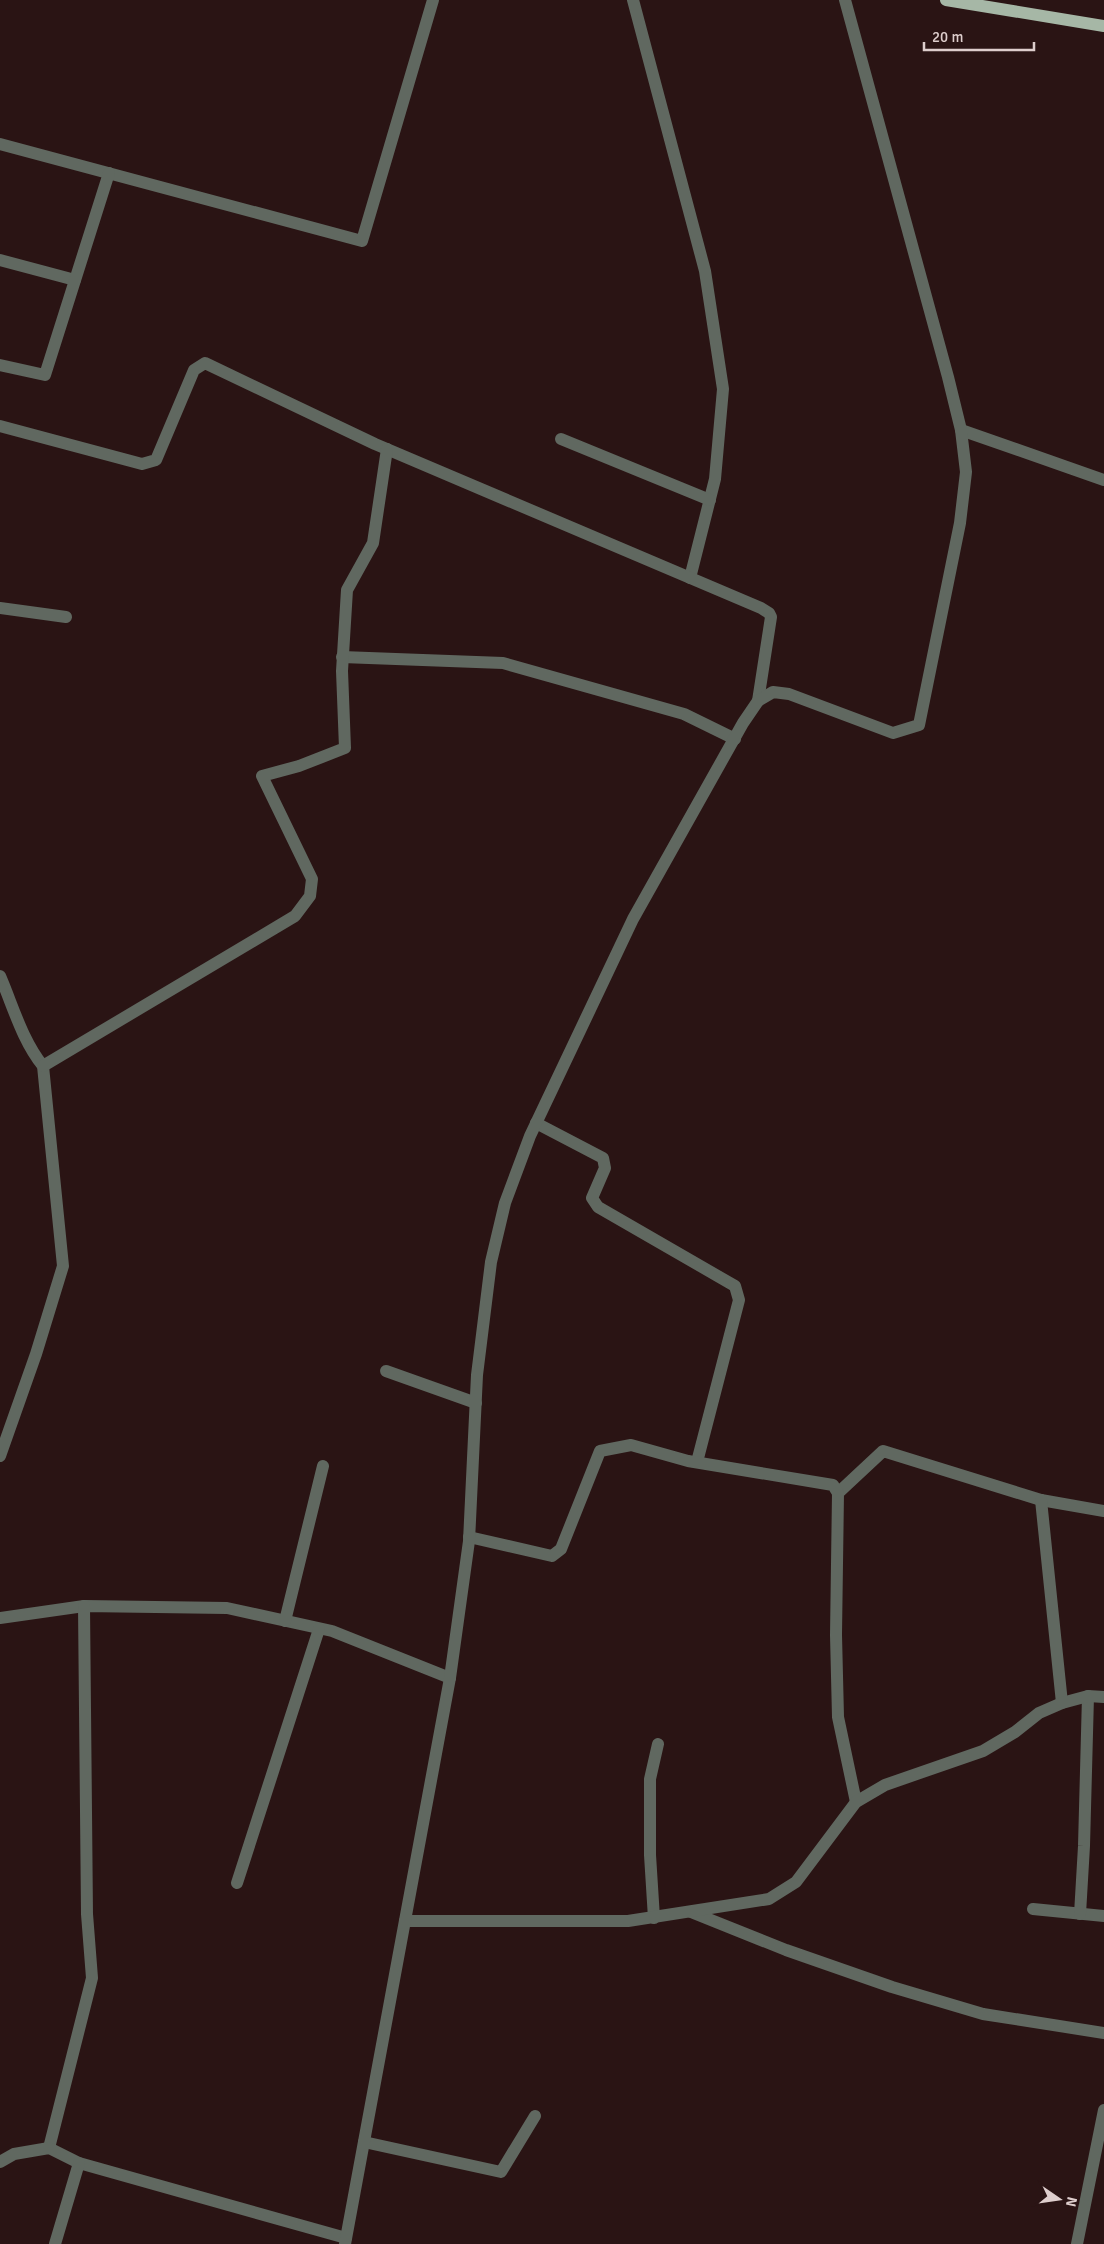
<svg xmlns="http://www.w3.org/2000/svg" width="1104" height="2244" font-family="Signika,sans-serif">
	<style>
		.lines { fill: none; stroke-linecap: round; stroke-linejoin: round }
		.minor { stroke: #606860; stroke-width: 12 }
		.major { stroke: #a6b7a6; stroke-width: 12 }
	</style>
	<rect width="100%" height="100%" fill="#2a1414"/>
	<g class="lines">
		<g class="minor">
			<path d="M 633,0 L 705,271 L 723,389 L 715,479 L 690,578"/>
			<path d="M 0,144 L 362,241 L 433,0"/>
			<path d="M 0,260 L 75,280"/>
			<path d="M 0,365 L 45,375 L 109,173"/>
			<path d="M 0,426 L 142,464 L 156,460 L 194,370 L 205,363 L 375,444 L 761,608 L 769,613 L 771,617 L 758,701"/>
			<path d="M 961,430 L 1104,480"/>
			<path d="M 561,439 L 710,500"/>
			<path d="M 0,608 L 66,617"/>
			<path d="M 342,657 L 503,663 L 684,714 L 735,739"/>
			<path d="M 0,976 C 13,1006 22,1040 43,1066 L 63,1266 L 36,1354 L 0,1456"/>
			<path d="M 43,1066 L 295,916 L 310,896 L 312,879 L 262,776 L 299,766 L 345,748 L 342,671 L 347,590 L 373,543 L 387,449"/>
			<path d="M 536,1123 L 603,1158 L 605,1168 L 592,1198 L 598,1207 L 735,1286 L 739,1300 L 697,1462"/>
			<path d="M 386,1371 L 476,1403"/>
			<path d="M 838,1493 L 883,1451 L 1041,1500 L 1104,1511"/>
			<path d="M 1041,1500 L 1062,1703"/>
			<path d="M 469,1537 L 552,1556 L 561,1549 L 600,1451 L 631,1445 L 688,1461 L 833,1485 L 838,1493 L 836,1635 L 838,1717 L 856,1802"/>
			<path d="M 0,1618 L 84,1606 L 227,1608 L 332,1631 L 450,1678"/>
			<path d="M 285,1621 L 323,1466"/>
			<path d="M 237,1883 L 319,1629"/>
			<path d="M 1033,1909 L 1104,1916"/>
			<path d="M 691,1912 L 786,1950 L 892,1987 L 983,2014 L 1104,2033"/>
			<path d="M 1080,1914 L 1084,1846 L 1088,1696"/>
			<path d="M 654,1918 L 650,1855 L 650,1779 L 658,1744"/>
			<path d="M 405,1921 L 628,1921 L 769,1899 L 796,1882 L 856,1802 L 885,1785 L 983,1751 L 1015,1732 L 1039,1713 L 1062,1703 L 1088,1696 L 1104,1697"/>
			<path d="M 364,2142 L 501,2172 L 535,2116"/>
			<path d="M 49,2148 L 92,1978 L 87,1914 L 84,1606"/>
			<path d="M 0,2162 L 14,2154 L 49,2148 L 79,2163 L 346,2238"/>
			<path d="M 55,2244 L 79,2163"/>
			<path d="M 345,2244 L 450,1678 L 469,1541 L 477,1375 L 491,1262 L 505,1203 L 530,1136 L 633,919 L 743,723 L 758,701 L 773,692 L 789,694 L 893,733 L 919,725 L 960,523 L 966,472 L 961,430 L 948,377 L 845,0"/>
			<path d="M 1077,2244 L 1104,2110"/>
		</g>
		<path class="major" d="M 946,0 L 1104,26"/>
	</g>
	<g transform="translate(1059 2199) rotate(103)" stroke="#2a1414" stroke-width="4" paint-order="stroke">
	<path d="M0-4L9 19L0 12L-9 19Z" fill="#dececd"/>
	<text y="-8" font-size="14" font-weight="bold" text-anchor="middle" fill="#dececd">N</text>
	</g>
	<path d="M924 42v8h110v-8" fill="none" stroke="#dececd" stroke-width="2.5"/>
	<text x="932" y="42" font-size="15" fill="#dececd" stroke="#2a1414" stroke-width="4" paint-order="stroke">20 m</text>
</svg>
